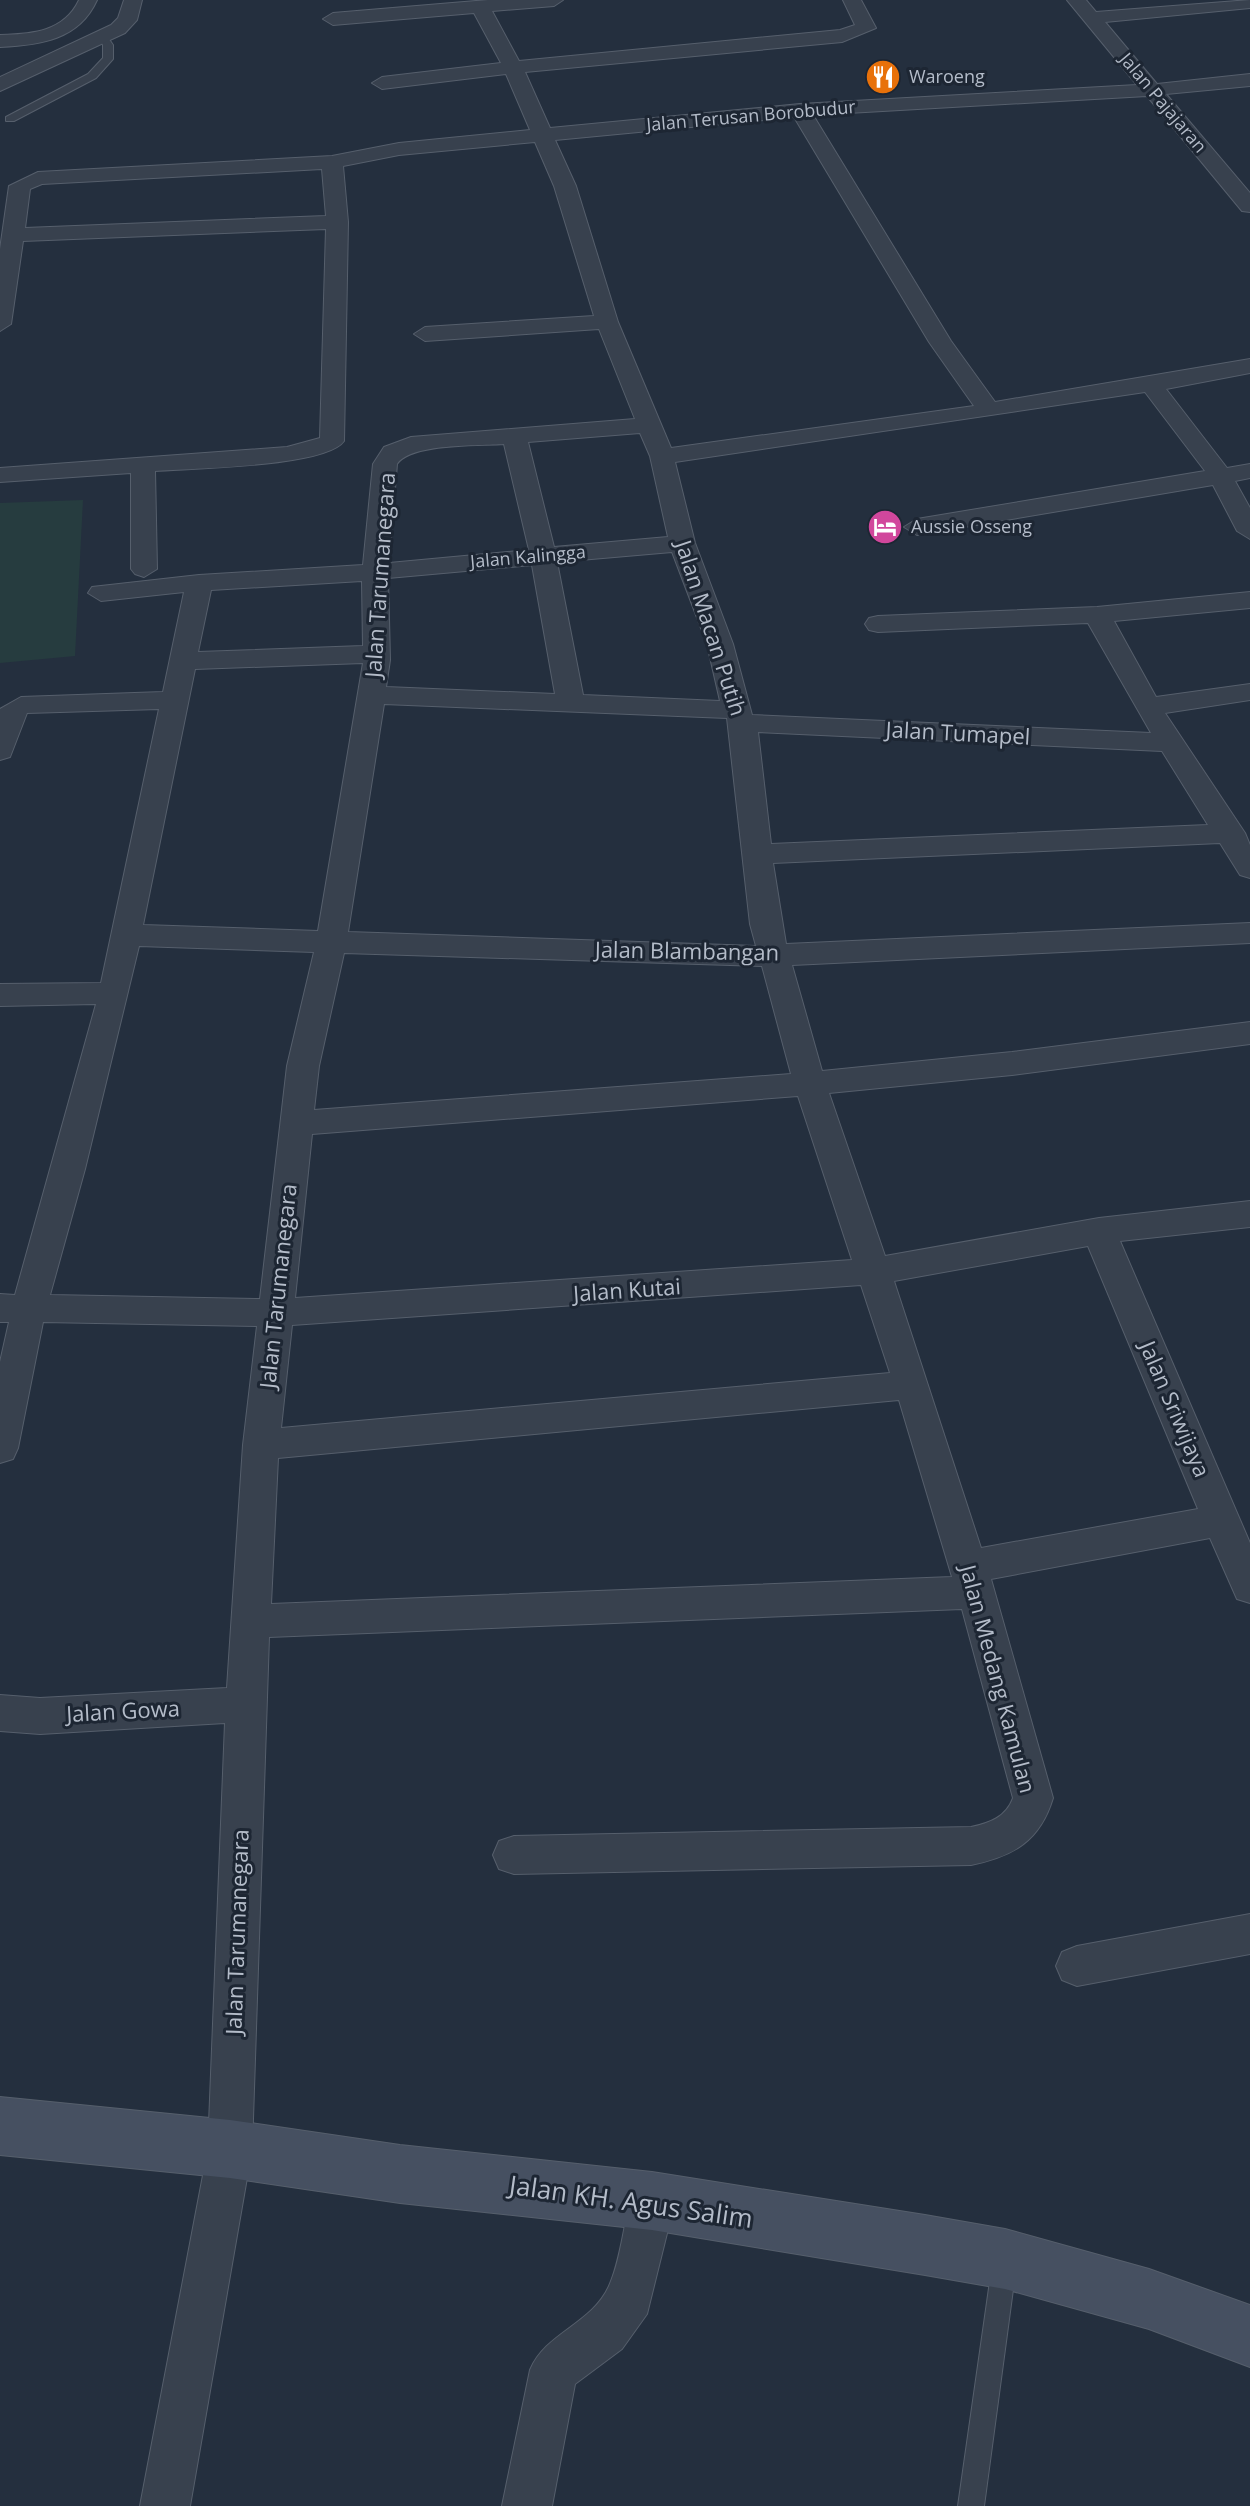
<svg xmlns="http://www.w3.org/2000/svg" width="1250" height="2506" font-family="'Open Sans',sans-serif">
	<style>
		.green { fill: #263c3f }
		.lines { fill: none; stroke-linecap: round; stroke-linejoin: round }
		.lane-casing { stroke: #565f6c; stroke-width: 2 }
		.street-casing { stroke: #565f6c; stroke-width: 2 }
		.secondary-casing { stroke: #565f6c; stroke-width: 2 }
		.lane { fill: #38414e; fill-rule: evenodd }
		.street { fill: #38414e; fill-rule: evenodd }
		.secondary { fill: #465061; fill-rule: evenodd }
		.labels { text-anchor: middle; stroke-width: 6; stroke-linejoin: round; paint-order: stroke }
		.far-poi-label { font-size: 18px; fill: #b4bcc9; stroke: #1d2633; text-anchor: start }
		.far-street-label { font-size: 18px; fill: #b4bcc9; stroke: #1d2633 }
		.street-label { font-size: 22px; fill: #b4bcc9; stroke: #1d2633 }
		.near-street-label { font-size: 26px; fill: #b4bcc9; stroke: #1d2633 }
	</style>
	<rect width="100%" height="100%" fill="#242f3e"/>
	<path class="green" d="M 83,500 L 75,656 L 0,663 L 0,503 Z"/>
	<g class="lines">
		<g class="lane-casing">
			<g id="lane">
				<path d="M 98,35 L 106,35 L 113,45 L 113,59 L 96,78 L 14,121 L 6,121 L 6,117 L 88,74 L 103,58 L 103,45 Z"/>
				<path d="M 1004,2255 L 1013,2258 L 1016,2267 L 984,2506 L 958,2506 L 992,2267 L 995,2258 Z"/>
			</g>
		</g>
		<g class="street-casing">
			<g id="street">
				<path d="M 79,0 L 97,0 C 79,40 40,45 0,47 L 0,35 C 32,34 64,32 79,0 Z"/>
				<path d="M 124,0 L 142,0 L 137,20 L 125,33 L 0,91 L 0,77 L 111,25 L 118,18 Z"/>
				<path d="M 488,0 L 563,0 L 554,6 L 492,11 L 519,61 L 840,30 L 855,25 L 843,0 L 861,0 L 876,28 L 842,42 L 525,72 L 550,128 L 800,104 L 1137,85 L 1067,0 L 1086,0 L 1096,12 L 1250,0 L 1250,8 L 1105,22 L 1157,84 L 1250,74 L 1250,86 L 1166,94 L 1250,193 L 1250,212 L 1242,211 L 1147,96 L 813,115 L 951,341 L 995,402 L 1250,359 L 1250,373 L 1166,389 L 1227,468 L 1250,464 L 1250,478 L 1235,481 L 1250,508 L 1250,539 L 1237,531 L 1213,485 L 917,535 L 904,527 L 917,519 L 1205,471 L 1145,392 L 675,462 L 695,543 L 733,644 L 752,715 L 1151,733 L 1088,623 L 878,632 L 869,630 L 865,624 L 869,618 L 878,616 L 1097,607 L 1250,592 L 1250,608 L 1114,621 L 1156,697 L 1250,684 L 1250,700 L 1165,713 L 1245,833 L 1250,845 L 1250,878 L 1240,875 L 1220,843 L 773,863 L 786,944 L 1250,923 L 1250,943 L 792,965 L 822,1071 L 1012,1052 L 1250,1022 L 1250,1044 L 1012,1075 L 829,1093 L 885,1256 L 1099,1218 L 1250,1201 L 1250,1227 L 1120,1241 L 1250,1543 L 1250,1603 L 1237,1599 L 1210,1538 L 991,1579 L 1053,1798 C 1040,1841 1014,1856 971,1865 L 514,1874 L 499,1869 L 493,1855 L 499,1841 L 514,1836 L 971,1827 C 990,1823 1006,1817 1013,1798 L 962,1609 L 269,1637 L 252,2149 L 190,2506 L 140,2506 L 208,2149 L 225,1723 L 40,1734 L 0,1731 L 0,1695 L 40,1698 L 227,1688 L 243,1445 L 257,1326 L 43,1322 L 18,1448 L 13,1459 L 0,1463 L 0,1362 L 9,1322 L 0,1322 L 0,1294 L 15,1295 L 96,1004 L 0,1006 L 0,984 L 101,983 L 159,709 L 27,713 L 10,757 L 0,760 L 0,709 L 21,697 L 163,692 L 184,592 L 101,601 L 88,593 L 92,587 L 199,575 L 363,565 L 373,464 L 384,447 L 411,437 L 635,419 L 599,329 L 425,341 L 414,334 L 425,327 L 594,316 L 554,186 L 535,142 L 399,155 L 343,166 L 348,222 L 344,441 C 326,467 191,468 155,471 L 157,569 L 144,577 L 135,574 L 131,569 L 131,473 L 0,482 L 0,468 L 287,447 L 320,438 L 326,229 L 23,241 L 11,324 L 0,331 L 0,249 L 9,186 L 38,172 L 332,156 L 399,143 L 530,130 L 506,74 L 382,89 L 372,83 L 382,77 L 501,63 L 474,13 L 333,25 L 323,19 L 333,13 ZM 794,117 L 929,342 L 974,406 L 671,448 L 618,322 L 576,186 L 555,140 ZM 322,169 L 326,216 L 25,228 L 30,189 L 42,184 ZM 640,433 L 650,456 L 668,537 L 554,547 L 528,442 ZM 504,444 L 529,550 L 389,563 L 397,464 C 411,443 479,446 504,444 ZM 672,552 L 707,644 L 720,701 L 583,695 L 557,562 ZM 532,565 L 555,694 L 386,687 L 390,660 L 388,578 ZM 362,581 L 363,646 L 198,652 L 211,590 ZM 363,663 L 318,931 L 143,925 L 195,669 ZM 384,704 L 727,718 L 750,924 L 756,946 L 348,932 ZM 758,732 L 1162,751 L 1208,825 L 771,844 ZM 139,946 L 314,952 L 287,1066 L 260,1299 L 50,1295 L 85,1169 ZM 344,953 L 762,966 L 791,1074 L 314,1110 L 319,1066 ZM 798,1096 L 852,1260 L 295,1298 L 312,1134 ZM 1088,1246 L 1198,1509 L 981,1548 L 894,1281 ZM 861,1285 L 890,1373 L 281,1428 L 292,1325 ZM 899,1400 L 952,1577 L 271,1604 L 278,1458 Z"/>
				<path d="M 1250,1914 L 1250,1954 L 1077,1986 L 1062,1980 L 1056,1966 L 1062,1952 L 1077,1946 Z"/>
				<path d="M 652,2178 L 668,2185 L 675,2201 L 647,2314 L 622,2349 L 575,2384 L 552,2506 L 502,2506 L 530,2370 C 545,2333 592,2324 609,2286 C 623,2255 623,2217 636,2185 Z"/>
			</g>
		</g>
		<g class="secondary-casing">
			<path id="secondary" d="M 0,2097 L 230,2120 L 400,2145 L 652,2172 L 925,2215 L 1005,2229 L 1149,2269 L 1250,2305 L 1250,2367 L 1149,2329 L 1005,2289 L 925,2275 L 652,2230 L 400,2203 L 230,2178 L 0,2155 Z"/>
		</g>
		<use href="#lane" class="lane"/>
		<use href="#street" class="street"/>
		<use href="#secondary" class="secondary"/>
	</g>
	<defs>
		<g id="restaurant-disc" transform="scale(1.8)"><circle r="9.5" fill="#e8710a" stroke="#1d2633"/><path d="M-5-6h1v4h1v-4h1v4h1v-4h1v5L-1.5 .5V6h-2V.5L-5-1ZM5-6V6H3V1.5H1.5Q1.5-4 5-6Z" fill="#fff"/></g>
		<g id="hotel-disc" transform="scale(1.8)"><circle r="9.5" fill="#d1479c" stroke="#1d2633"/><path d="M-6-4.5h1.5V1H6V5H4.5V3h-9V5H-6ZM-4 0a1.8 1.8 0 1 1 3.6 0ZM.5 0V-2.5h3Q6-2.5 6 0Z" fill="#fff"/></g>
	</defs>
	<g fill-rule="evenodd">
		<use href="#restaurant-disc" x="883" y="77"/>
		<use href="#hotel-disc" x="885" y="527"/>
	</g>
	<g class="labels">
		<g class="far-poi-label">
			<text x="909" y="83">Waroeng</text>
			<text x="911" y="533">Aussie Osseng</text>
		</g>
		<g class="far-street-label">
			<text transform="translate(1163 103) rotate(50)" y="6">Jalan Pajajaran</text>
			<text transform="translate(751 116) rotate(-5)" y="6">Jalan Terusan Borobudur</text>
			<text transform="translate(528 557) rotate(-5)" y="6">Jalan Kalingga</text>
		</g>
		<g class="street-label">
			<text transform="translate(380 575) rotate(-86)" y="8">Jalan Tarumanegara</text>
			<text transform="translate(711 628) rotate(72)" y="8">Jalan Macan Putih</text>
			<text transform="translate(958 733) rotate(3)" y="8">Jalan Tumapel</text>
			<text transform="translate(687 951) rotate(1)" y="8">Jalan Blambangan</text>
			<text transform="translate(278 1286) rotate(-84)" y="8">Jalan Tarumanegara</text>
			<text transform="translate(627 1290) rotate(-4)" y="8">Jalan Kutai</text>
			<text transform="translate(1175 1409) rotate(67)" y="8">Jalan Sriwijaya</text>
			<text transform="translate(998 1679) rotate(75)" y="8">Jalan Medang Kamulan</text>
			<text transform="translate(123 1711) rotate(-3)" y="8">Jalan Gowa</text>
			<text transform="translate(237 1932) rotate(-88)" y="8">Jalan Tarumanegara</text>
		</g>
		<g class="near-street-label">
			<text transform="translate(631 2202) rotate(8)" y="9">Jalan KH. Agus Salim</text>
		</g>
	</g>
</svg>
